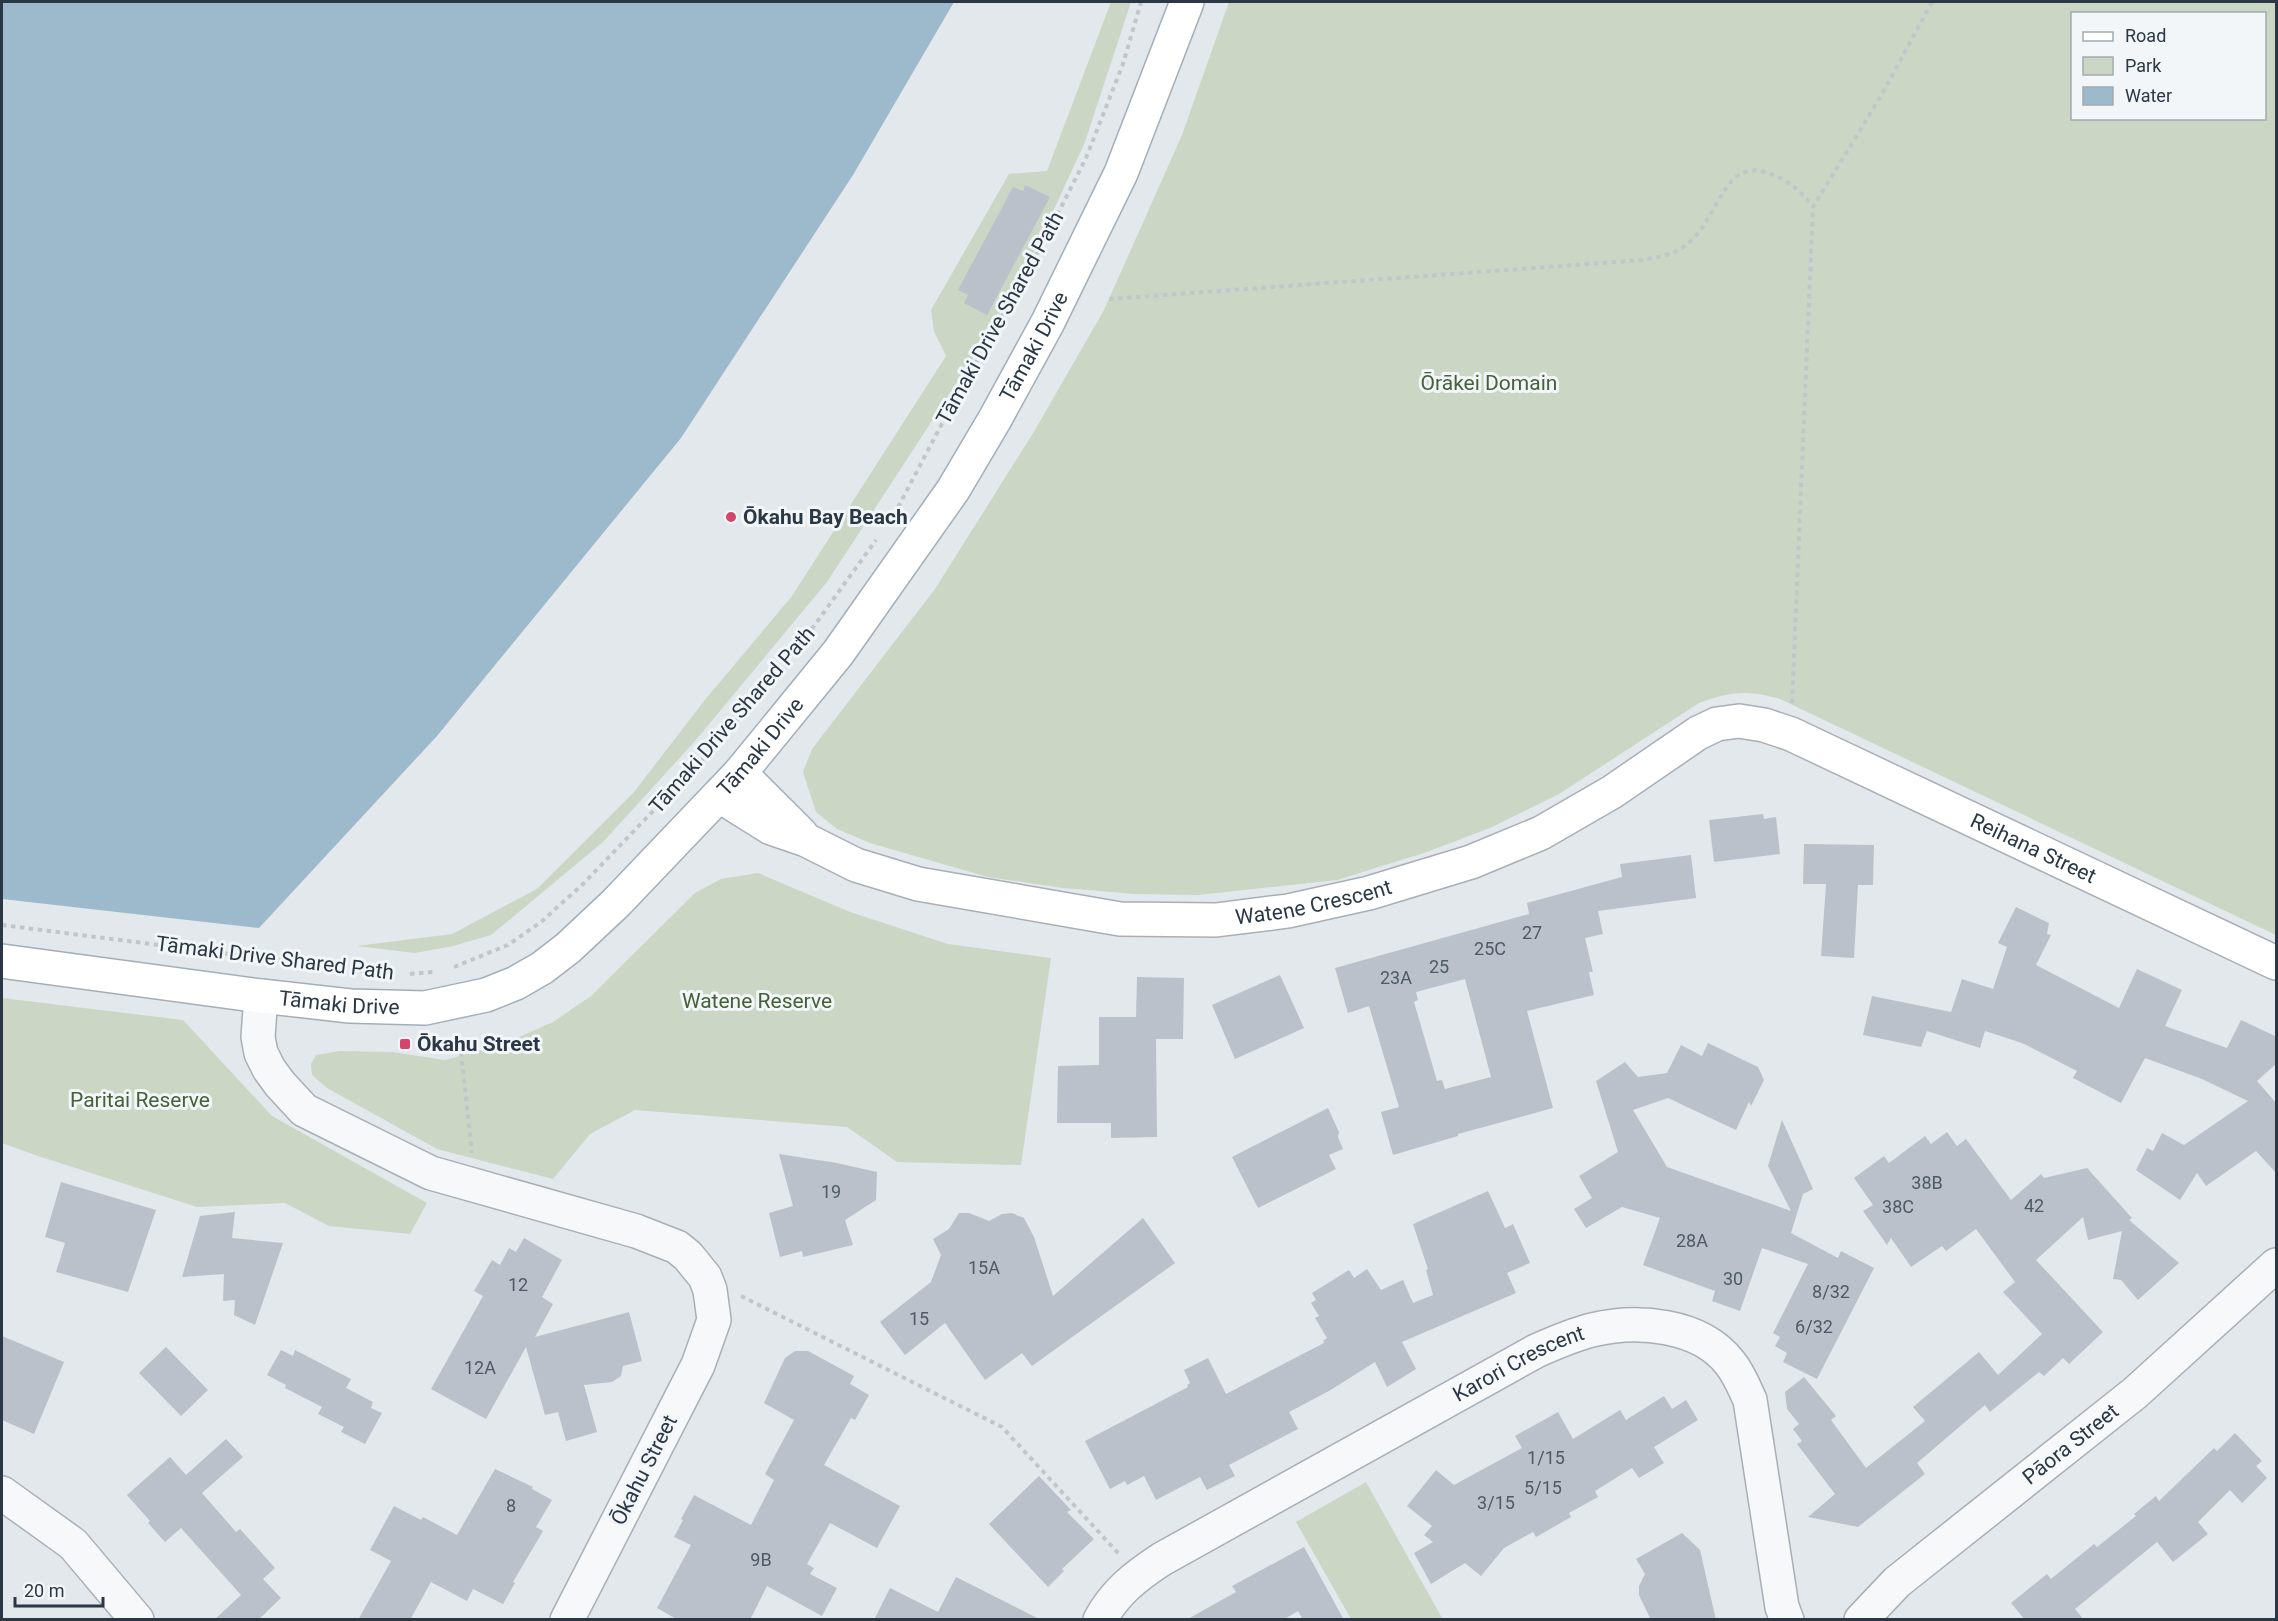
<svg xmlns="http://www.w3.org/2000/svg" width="2278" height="1621" font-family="Roboto,sans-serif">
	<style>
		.green { fill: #cbd6c4; fill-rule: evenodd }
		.water { fill: #9dbacc }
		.building { fill: #bac1ca; fill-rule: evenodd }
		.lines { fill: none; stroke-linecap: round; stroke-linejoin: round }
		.street-casing { stroke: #a8afb7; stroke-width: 36 }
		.secondary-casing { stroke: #a8afb7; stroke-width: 36 }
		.primary-casing { stroke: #a2aeb8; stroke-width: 36 }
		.path { stroke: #c1c6cb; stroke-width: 4; stroke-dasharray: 4.5 4.5; stroke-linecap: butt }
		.street { stroke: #f6f8fa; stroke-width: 33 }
		.secondary { stroke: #fff; stroke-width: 33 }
		.primary { stroke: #fff; stroke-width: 33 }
		.poi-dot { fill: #d3456d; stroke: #f3f6f9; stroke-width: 2 }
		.labels { text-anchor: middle; stroke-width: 6; stroke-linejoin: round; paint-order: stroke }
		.number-label { font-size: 18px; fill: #4e5a66 }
		.street-label { font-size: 21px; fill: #2a3745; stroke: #f3f6f9 }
		.park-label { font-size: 21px; fill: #446137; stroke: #f3f6f9 }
		.poi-label { font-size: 21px; font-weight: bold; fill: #2a3745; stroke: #f3f6f9; text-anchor: start }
	</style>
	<rect width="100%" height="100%" fill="#e3e8ec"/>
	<g class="green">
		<path d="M 1111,2 L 1131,2 L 1085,142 L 1032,257 L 984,341 L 827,582 L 695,741 L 603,842 L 491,935 L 453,946 L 415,953 L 357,946 L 452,934 L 537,889 L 634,792 L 704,701 L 792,596 L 946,356 L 934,331 L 931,310 L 1009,174 L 1047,171 Z"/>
		<path d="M 1229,2 L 2276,2 L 2276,935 L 1780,699 C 1748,690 1731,691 1699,703 L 1559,794 L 1490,828 L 1424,853 L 1337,880 L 1198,895 L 1135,894 L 1063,888 L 988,877 L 870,843 L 837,829 L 816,812 L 803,772 L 812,749 L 935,589 L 1035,430 L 1104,310 L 1182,135 ZM 2072,14 L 2264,14 L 2264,118 L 2072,118 Z"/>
		<path d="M 758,873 L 850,912 L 948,944 L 1051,958 L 1021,1165 L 897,1162 L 847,1127 L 635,1110 L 590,1134 L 553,1179 L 437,1149 L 327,1088 L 312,1075 L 311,1064 L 316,1055 L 340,1051 L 392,1052 L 445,1060 L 501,1045 L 553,1022 L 591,996 L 695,893 L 721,879 Z"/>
		<path d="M 2,998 L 183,1020 L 272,1116 L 427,1203 L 410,1234 L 329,1226 L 285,1203 L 197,1207 L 38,1156 L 2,1143 Z"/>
		<path d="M 1366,1482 L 1442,1618 L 1440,1619 L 1351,1619 L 1296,1522 Z"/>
	</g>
	<path class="water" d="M 2,2 L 954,2 L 853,175 L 681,438 L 437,736 L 259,928 L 2,899 Z"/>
	<g class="building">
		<path d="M 1025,185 L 1050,197 L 987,315 L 964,303 L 968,295 L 958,290 L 1013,187 L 1023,191 Z"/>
		<path d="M 1763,814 L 1764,819 L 1776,817 L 1780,854 L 1714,862 L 1709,820 Z"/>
		<path d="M 1804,844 L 1874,845 L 1873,885 L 1858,885 L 1854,958 L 1821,956 L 1826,884 L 1803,884 Z"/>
		<path d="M 1691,855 L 1696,898 L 1598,911 L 1603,934 L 1585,938 L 1593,972 L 1589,972 L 1594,995 L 1527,1011 L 1553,1108 L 1458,1134 L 1458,1136 L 1393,1155 L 1381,1112 L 1399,1107 L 1369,1006 L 1348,1013 L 1335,968 L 1529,914 L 1527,903 L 1622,877 L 1620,864 ZM 1465,979 L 1491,1077 L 1445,1089 L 1442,1080 L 1437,1081 L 1414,1002 L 1418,1000 L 1416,992 Z"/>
		<path d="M 2016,907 L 2049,923 L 2047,934 L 2051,935 L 2036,965 L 2119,1008 L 2137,969 L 2182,990 L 2165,1026 L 2227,1048 L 2241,1020 L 2277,1037 L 2277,1063 L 2257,1081 L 2277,1104 L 2277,1174 L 2256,1151 L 2206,1186 L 2197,1173 L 2180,1200 L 2136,1170 L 2147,1148 L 2153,1151 L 2162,1133 L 2184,1145 L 2248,1101 L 2202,1079 L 2145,1058 L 2121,1103 L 2073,1078 L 2077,1071 L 2022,1043 L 1985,1031 L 1980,1048 L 1927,1031 L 1921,1047 L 1863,1035 L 1872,996 L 1951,1012 L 1962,979 L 1993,989 L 2007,947 L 1998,943 Z"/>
		<path d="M 1280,975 L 1304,1028 L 1235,1059 L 1212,1005 Z"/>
		<path d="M 1137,977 L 1184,978 L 1183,1039 L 1156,1039 L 1157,1137 L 1111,1138 L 1111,1123 L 1057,1123 L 1058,1066 L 1099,1065 L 1099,1017 L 1136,1017 Z"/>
		<path d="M 1708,1043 L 1758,1067 L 1764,1080 L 1751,1106 L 1749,1102 L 1736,1130 L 1668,1098 L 1633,1110 L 1667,1167 L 1791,1211 L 1768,1166 L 1782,1120 L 1813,1189 L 1803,1194 L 1791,1233 L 1838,1258 L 1841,1251 L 1874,1268 L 1817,1379 L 1783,1362 L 1787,1353 L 1775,1346 L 1780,1337 L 1773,1333 L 1808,1264 L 1762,1248 L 1740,1311 L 1712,1301 L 1715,1291 L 1643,1265 L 1660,1218 L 1622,1207 L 1586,1228 L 1574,1209 L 1592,1198 L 1579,1176 L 1618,1152 L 1596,1081 L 1625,1062 L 1638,1077 L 1667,1073 L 1681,1045 L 1702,1056 Z"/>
		<path d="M 1328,1108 L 1339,1132 L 1338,1137 L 1343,1149 L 1329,1155 L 1336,1169 L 1258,1208 L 1232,1157 Z"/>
		<path d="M 1947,1132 L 1957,1146 L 1966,1139 L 2011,1200 L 2041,1174 L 2044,1178 L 2087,1168 L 2132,1218 L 2129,1220 L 2179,1263 L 2138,1300 L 2121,1280 L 2113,1279 L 2122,1231 L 2088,1240 L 2083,1217 L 2036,1260 L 2103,1332 L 2069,1364 L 2063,1358 L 2044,1376 L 2039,1372 L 1990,1412 L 1985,1405 L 1917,1463 L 1925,1474 L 1858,1527 L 1808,1517 L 1835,1494 L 1797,1444 L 1802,1441 L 1793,1429 L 1799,1424 L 1787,1409 L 1785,1392 L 1804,1377 L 1836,1416 L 1831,1420 L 1866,1468 L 1925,1421 L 1913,1407 L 1979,1352 L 1998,1375 L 2042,1334 L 2003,1292 L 2015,1282 L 1976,1229 L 1946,1251 L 1942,1246 L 1911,1267 L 1891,1238 L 1887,1245 L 1863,1211 L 1873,1205 L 1854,1178 L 1884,1156 L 1889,1163 L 1925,1136 L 1931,1144 Z"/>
		<path d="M 779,1154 L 837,1163 L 877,1172 L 876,1200 L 845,1220 L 853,1245 L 803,1257 L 802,1251 L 780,1257 L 769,1213 L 793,1206 Z"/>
		<path d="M 61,1182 L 156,1210 L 128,1292 L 56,1272 L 65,1243 L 45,1237 Z"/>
		<path d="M 1488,1191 L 1505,1228 L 1513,1224 L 1530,1263 L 1507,1273 L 1516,1293 L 1402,1342 L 1416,1369 L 1387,1387 L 1375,1362 L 1329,1391 L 1289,1412 L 1298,1429 L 1229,1465 L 1235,1476 L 1207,1490 L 1200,1477 L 1156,1500 L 1144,1476 L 1127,1485 L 1125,1481 L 1110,1489 L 1085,1441 L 1188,1387 L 1187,1385 L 1190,1383 L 1184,1370 L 1208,1358 L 1226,1394 L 1324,1343 L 1323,1341 L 1327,1338 L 1315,1318 L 1319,1316 L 1311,1303 L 1316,1300 L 1312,1293 L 1349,1270 L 1354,1278 L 1367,1269 L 1381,1290 L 1403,1280 L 1413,1303 L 1433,1295 L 1426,1270 L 1428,1269 L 1413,1224 Z"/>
		<path d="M 235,1212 L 232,1238 L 283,1243 L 255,1325 L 234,1315 L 235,1300 L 223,1301 L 224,1274 L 182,1277 L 200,1216 Z"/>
		<path d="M 959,1213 L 969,1213 L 989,1221 L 1002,1214 L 1012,1213 L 1024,1218 L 1034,1237 L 1053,1296 L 1143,1218 L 1175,1263 L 1032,1366 L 1022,1353 L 985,1380 L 945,1323 L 905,1355 L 880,1322 L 931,1282 L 941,1255 L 933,1239 L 949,1229 Z"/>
		<path d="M 524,1238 L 562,1260 L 542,1297 L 553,1304 L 535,1337 L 629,1312 L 642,1361 L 623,1366 L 621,1376 L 612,1382 L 584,1385 L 597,1432 L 566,1441 L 558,1412 L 545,1415 L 526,1347 L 486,1419 L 431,1389 L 483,1296 L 474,1291 L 492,1260 L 500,1265 L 509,1248 L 516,1252 Z"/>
		<path d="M 2,1336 L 64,1362 L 34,1434 L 2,1420 Z"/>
		<path d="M 166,1347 L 208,1390 L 181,1416 L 139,1373 Z"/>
		<path d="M 281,1350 L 293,1356 L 295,1350 L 351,1379 L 346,1388 L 373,1402 L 371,1408 L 382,1413 L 365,1444 L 341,1432 L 344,1427 L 318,1414 L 322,1407 L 285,1388 L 286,1385 L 267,1375 Z"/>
		<path d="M 795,1351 L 808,1351 L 854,1376 L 850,1384 L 869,1395 L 855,1420 L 851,1418 L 824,1465 L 900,1506 L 877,1548 L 830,1523 L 807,1564 L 814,1568 L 810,1574 L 837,1588 L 822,1616 L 767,1586 L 750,1620 L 678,1620 L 657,1608 L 691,1545 L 674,1537 L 683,1520 L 681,1519 L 694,1495 L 751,1525 L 774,1480 L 765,1474 L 794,1420 L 764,1403 L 785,1358 Z"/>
		<path d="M 1664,1396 L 1672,1409 L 1686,1400 L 1698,1420 L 1654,1447 L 1664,1463 L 1639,1478 L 1632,1468 L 1595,1491 L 1598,1497 L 1569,1513 L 1571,1517 L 1536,1537 L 1533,1532 L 1504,1548 L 1481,1576 L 1465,1563 L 1431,1584 L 1414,1553 L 1433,1542 L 1424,1535 L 1432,1526 L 1407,1506 L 1436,1470 L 1454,1485 L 1522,1448 L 1515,1436 L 1558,1412 L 1573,1439 L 1620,1410 L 1626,1420 Z"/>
		<path d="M 2235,1433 L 2262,1461 L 2256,1466 L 2267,1478 L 2242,1503 L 2230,1490 L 2198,1522 L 2208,1534 L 2173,1562 L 2157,1542 L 2075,1609 L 2084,1620 L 2025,1620 L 2011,1603 L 2047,1574 L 2051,1579 L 2094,1544 L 2097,1547 L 2136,1516 L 2134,1514 L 2156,1496 L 2159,1501 L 2214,1448 L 2217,1451 Z"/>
		<path d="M 226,1439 L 243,1457 L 202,1493 L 236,1532 L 240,1529 L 275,1568 L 263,1579 L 281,1598 L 258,1620 L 214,1620 L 241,1595 L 181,1528 L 165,1542 L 148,1523 L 150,1521 L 127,1495 L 170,1457 L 186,1475 Z"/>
		<path d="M 495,1469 L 533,1487 L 532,1489 L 552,1500 L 536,1527 L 543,1531 L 513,1582 L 515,1583 L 503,1604 L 473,1589 L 467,1601 L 431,1582 L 410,1620 L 358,1620 L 391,1561 L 370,1550 L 394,1506 L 421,1520 L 423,1517 L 457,1535 Z"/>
		<path d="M 1039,1476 L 1071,1510 L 1067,1512 L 1094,1539 L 1062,1569 L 1064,1571 L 1048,1587 L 989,1524 Z"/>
		<path d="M 1682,1533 L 1700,1550 L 1716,1620 L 1651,1620 L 1639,1595 L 1639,1586 L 1645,1574 L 1636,1559 Z"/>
		<path d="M 1304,1547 L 1344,1620 L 1303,1620 L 1298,1611 L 1283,1620 L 1186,1620 L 1236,1592 L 1232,1586 Z"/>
		<path d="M 956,1577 L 1041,1620 L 874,1620 L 890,1588 L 938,1612 Z"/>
	</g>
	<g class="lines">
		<g class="street-casing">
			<g id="street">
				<path d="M 261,996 L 258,1037 L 261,1053 L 269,1069 L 280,1084 L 304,1110 L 431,1173 L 636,1231 L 677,1247 L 688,1256 L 705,1277 L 710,1290 L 714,1320 L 698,1365 L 567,1620"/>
				<path d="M 2,1493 L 73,1544 L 137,1620"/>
				<path id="s1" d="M 1100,1620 C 1115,1592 1136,1576 1162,1559 L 1536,1351 C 1554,1343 1572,1335 1592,1330 C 1637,1319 1700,1324 1730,1363 C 1739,1374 1744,1387 1750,1400 L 1782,1607 L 1787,1620"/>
				<path id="s2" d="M 1861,1620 L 1897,1582 L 2135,1393 L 2276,1265"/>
			</g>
		</g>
		<g class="secondary-casing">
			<g id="secondary">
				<path d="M 740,773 L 801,834"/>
				<path id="s3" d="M 720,796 L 771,828 L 806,840 L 856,865 L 918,884 L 1120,919 L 1216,920 L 1288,911 L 1369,893 L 1471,862 L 1541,833 L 1612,792 L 1698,733 L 1717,724 L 1739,721 L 1764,725 L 1791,734 L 2276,963"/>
			</g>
		</g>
		<g class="primary-casing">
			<g id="primary">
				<path id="s4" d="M 2,961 L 261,996 L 350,1006 L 425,1008 L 486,995 L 516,983 L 542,968 L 568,948 L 616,903 L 740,773 L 838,653 L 953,490 L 995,419 L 1048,322 L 1121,173 L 1187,2"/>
			</g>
		</g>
		<g class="path">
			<path d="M 1109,299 L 1643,260 C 1658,257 1674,255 1686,245 C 1695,238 1702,229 1707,220 C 1721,199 1732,162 1765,172 C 1787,179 1799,189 1813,207"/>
			<path d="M 894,515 L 946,416 L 1045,239 L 1086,158 L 1123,64 L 1141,2"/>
			<path d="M 796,651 L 876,540"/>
			<path d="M 1792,703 L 1813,207 L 1881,96 L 1932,2"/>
			<path d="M 2,925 L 379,973"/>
			<path d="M 454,967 L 508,945 L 541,922 L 583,884 L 703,759 L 768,684"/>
			<path d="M 410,974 L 433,972"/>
			<path d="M 460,1043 L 472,1153"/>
			<path d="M 741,1296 L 1002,1427 L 1119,1554"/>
		</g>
		<use href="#street" class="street"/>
		<use href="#secondary" class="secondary"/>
		<use href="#primary" class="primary"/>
	</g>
	<g class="poi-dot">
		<circle cx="731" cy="517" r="6"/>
		<rect x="399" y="1038" width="12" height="12" rx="3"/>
	</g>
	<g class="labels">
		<g class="number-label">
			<text x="1532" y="939">27</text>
			<text x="1490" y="955">25C</text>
			<text x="1439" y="973">25</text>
			<text x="1396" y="984">23A</text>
			<text x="1927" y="1189">38B</text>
			<text x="831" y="1198">19</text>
			<text x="2034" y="1212">42</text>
			<text x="1898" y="1213">38C</text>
			<text x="1692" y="1247">28A</text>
			<text x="984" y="1274">15A</text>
			<text x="1733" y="1285">30</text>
			<text x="518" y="1291">12</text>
			<text x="1831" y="1298">8/32</text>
			<text x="919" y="1325">15</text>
			<text x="1814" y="1333">6/32</text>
			<text x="480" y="1374">12A</text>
			<text x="1546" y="1464">1/15</text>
			<text x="1543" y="1494">5/15</text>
			<text x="1496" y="1509">3/15</text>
			<text x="511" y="1512">8</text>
			<text x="761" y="1566">9B</text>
		</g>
		<g class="street-label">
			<text transform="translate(1000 318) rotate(-61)" y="7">Tāmaki Drive Shared Path</text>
			<text dy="7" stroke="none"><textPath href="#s4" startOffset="1348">Tāmaki Drive</textPath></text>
			<text transform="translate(732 720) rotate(-49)" y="7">Tāmaki Drive Shared Path</text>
			<text dy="7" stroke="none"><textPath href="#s4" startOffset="862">Tāmaki Drive</textPath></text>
			<text dy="7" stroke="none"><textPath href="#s3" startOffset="1408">Reihana Street</textPath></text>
			<text dy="7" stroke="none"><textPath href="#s3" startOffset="618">Watene Crescent</textPath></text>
			<text transform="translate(275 958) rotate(7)" y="7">Tāmaki Drive Shared Path</text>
			<text dy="7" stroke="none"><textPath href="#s4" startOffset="340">Tāmaki Drive</textPath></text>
			<text dy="7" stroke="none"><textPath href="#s1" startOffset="495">Karori Crescent</textPath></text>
			<text dy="7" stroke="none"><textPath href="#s2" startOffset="274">Pāora Street</textPath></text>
			<text transform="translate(644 1470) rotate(-63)" y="7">Ōkahu Street</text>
		</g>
		<g class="park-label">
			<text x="1489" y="390">Ōrākei Domain</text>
			<text x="757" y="1008">Watene Reserve</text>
			<text x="140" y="1107">Paritai Reserve</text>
		</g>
		<g class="poi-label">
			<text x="743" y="524">Ōkahu Bay Beach</text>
			<text x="417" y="1051">Ōkahu Street</text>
		</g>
	</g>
	<rect width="2278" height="1621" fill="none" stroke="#2a3745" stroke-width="6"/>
	<rect x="2071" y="12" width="195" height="108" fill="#f3f6f9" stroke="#a3aab1" stroke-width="1.5"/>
	<rect x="2083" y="32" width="30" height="9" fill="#ffffff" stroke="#a3aab1" stroke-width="1.5"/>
	<text x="2125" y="42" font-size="18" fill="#2a3745">Road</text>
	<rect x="2083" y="57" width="30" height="18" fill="#cbd6c4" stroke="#a3aab1" stroke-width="1.5"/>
	<text x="2125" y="72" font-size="18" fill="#2a3745">Park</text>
	<rect x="2083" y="87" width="30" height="18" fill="#9dbacc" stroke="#a3aab1" stroke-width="1.5"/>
	<text x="2125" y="102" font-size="18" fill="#2a3745">Water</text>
	<path d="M15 1597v9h88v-9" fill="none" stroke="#2a3745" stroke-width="3"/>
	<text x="24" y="1597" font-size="18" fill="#2a3745" stroke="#f3f6f9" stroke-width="4.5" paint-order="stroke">20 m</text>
</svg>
